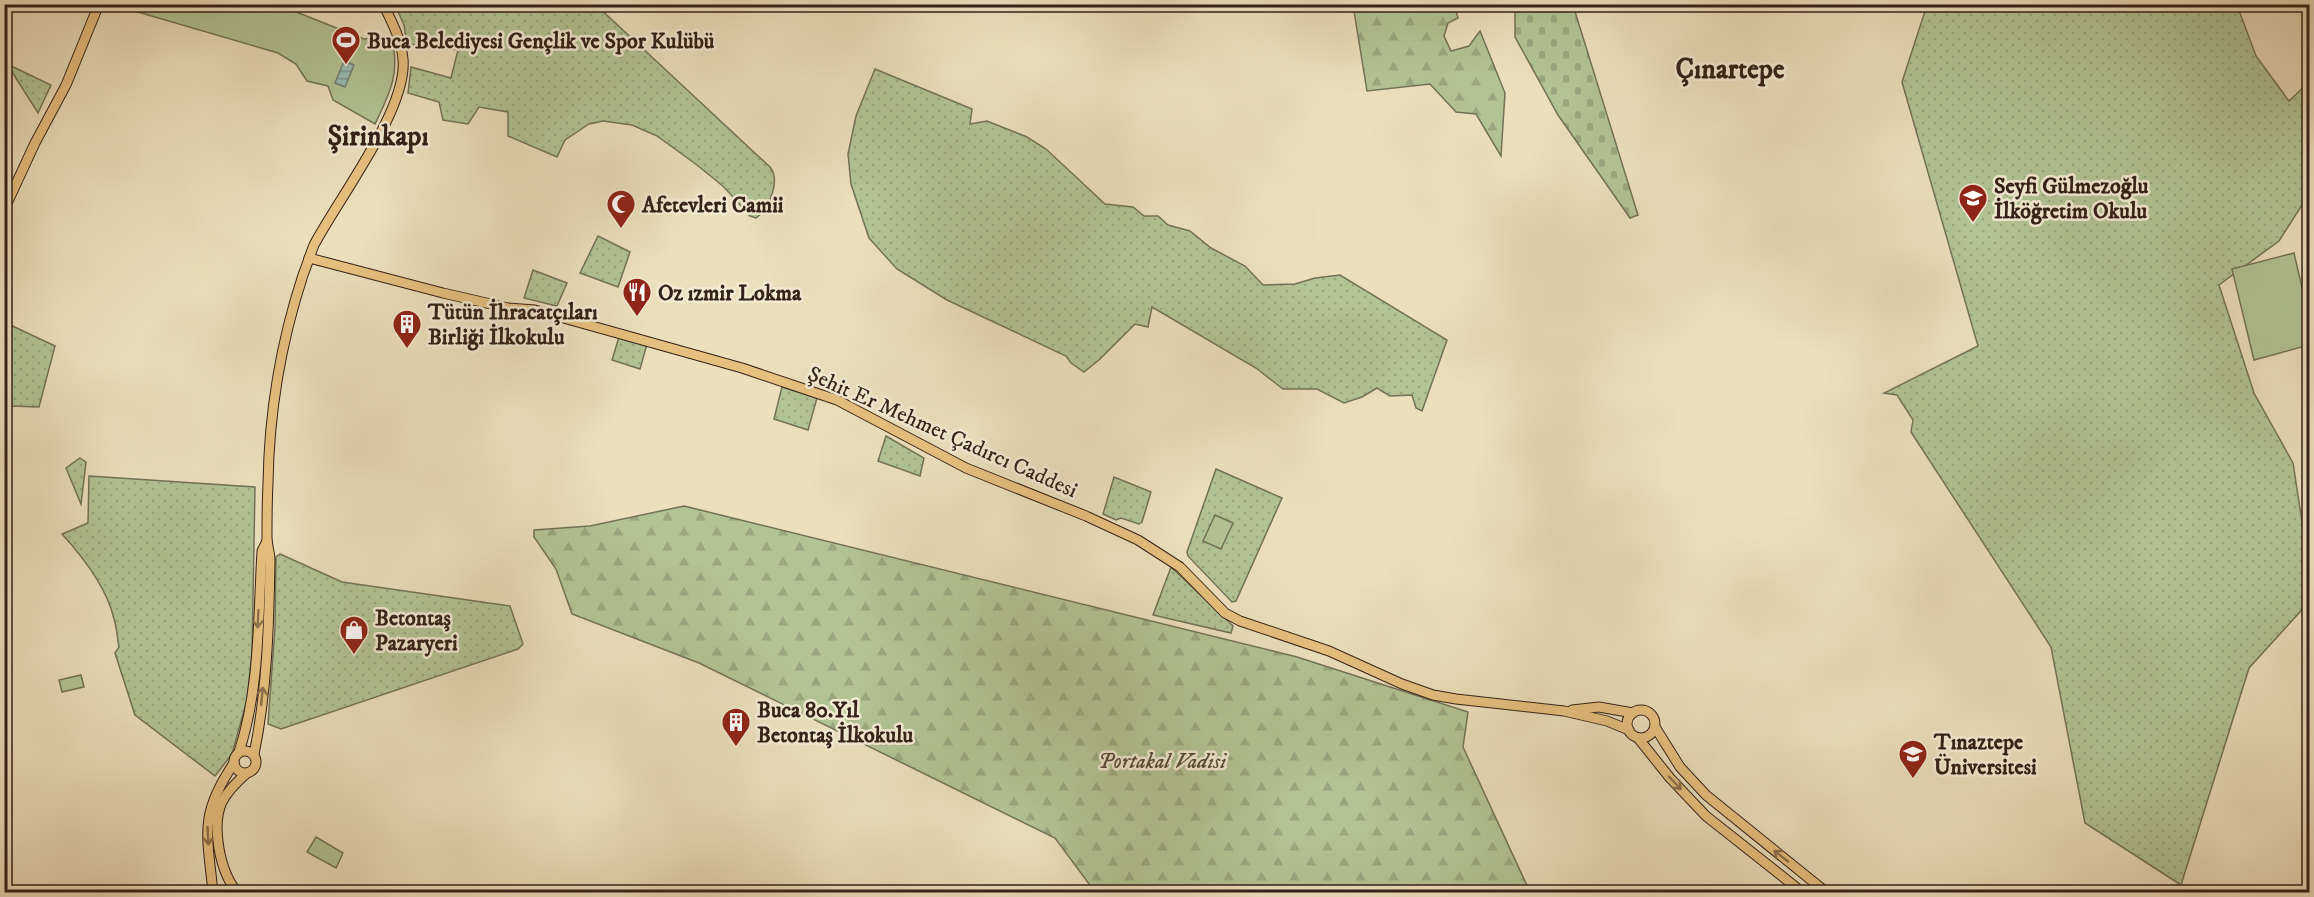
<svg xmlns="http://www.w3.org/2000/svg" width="2314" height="897" font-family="'IM FELL DW Pica',serif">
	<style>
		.grass { fill: url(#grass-dots); stroke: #737256; stroke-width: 1.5 }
		.forest { fill: url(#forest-firs); stroke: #737256; stroke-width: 1.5 }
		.cemetery { fill: url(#cemetery-stones); stroke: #737256; stroke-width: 1.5 }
		.garden { fill: #b2c394; stroke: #737256; stroke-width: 1.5 }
		.water { fill: url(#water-rules); stroke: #707e74; stroke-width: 1.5 }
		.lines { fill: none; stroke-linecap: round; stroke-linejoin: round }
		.major-casing { stroke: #342119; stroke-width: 11 }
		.major { stroke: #e6c07e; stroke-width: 9 }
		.oneway { stroke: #8d704c }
		.labels { text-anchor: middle; stroke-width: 5; stroke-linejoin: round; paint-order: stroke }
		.poi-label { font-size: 22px; font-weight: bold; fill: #342119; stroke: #f2ead3; text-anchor: start }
		.street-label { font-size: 22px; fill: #342119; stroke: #f2ead3 }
		.park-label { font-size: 22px; font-style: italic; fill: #544a38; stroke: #f2ead3 }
		.district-label { font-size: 28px; font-weight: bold; fill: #342119; stroke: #f2ead3 }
	</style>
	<defs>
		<pattern id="grass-dots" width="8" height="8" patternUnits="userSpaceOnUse" patternTransform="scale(1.5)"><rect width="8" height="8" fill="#b2c394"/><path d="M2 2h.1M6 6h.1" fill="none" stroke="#9aa77f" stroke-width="1.8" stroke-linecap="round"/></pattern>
		<pattern id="forest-firs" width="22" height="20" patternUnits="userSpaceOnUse" patternTransform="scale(1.5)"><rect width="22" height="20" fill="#b2c394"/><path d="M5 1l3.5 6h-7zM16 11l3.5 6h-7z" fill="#9aa77f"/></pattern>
		<pattern id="cemetery-stones" width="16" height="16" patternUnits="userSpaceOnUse" patternTransform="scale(1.5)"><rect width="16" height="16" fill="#b2c394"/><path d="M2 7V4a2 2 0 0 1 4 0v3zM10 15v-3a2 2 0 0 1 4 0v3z" fill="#9aa77f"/></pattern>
		<pattern id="water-rules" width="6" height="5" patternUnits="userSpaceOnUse" patternTransform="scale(1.5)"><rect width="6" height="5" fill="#98bcb1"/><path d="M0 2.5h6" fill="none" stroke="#7d988f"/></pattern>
	</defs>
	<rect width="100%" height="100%" fill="#ebdfbc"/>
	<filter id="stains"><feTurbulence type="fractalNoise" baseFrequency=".00333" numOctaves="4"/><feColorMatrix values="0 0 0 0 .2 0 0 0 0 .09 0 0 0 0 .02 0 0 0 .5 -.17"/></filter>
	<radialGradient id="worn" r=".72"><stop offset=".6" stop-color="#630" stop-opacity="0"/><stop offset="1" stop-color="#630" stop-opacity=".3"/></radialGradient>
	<g class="grass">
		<path d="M 395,5 L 596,5 L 770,167 C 781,181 769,209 756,218 L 750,216 L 724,187 L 697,165 L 657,136 L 632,125 L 603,121 L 589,124 L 565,140 L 557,157 L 508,136 L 508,112 L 479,107 L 468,124 L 443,120 L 439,102 L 408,93 L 411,67 L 451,78 L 458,50 L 407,44 L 404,25 Z"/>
		<path d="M 1927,5 L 2237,5 L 2256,56 L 2289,101 L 2309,82 L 2309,194 L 2279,241 L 2219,285 L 2254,393 L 2293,463 L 2309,567 L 2309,602 L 2249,668 L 2181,885 L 2085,823 L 2051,647 L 1911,432 L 1913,420 L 1897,395 L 1884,393 L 1978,346 L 1902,82 Z"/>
		<path d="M 7,64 L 51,85 L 38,113 Z"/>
		<path d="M 875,69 L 972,109 L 970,124 L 987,121 L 1027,137 L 1046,149 L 1105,204 L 1133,207 L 1144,216 L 1158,216 L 1168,225 L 1190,231 L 1211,248 L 1245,266 L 1263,285 L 1295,284 L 1315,278 L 1340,275 L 1447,340 L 1422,411 L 1416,408 L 1412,395 L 1390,396 L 1377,388 L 1362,397 L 1344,403 L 1317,389 L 1283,389 L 1256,368 L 1152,307 L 1148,327 L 1135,324 L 1100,359 L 1084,372 L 1071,363 L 1066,356 L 947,300 L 897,269 L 869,238 L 851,184 L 848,154 L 856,116 Z"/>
		<path d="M 598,236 L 630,252 L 618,287 L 580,273 Z"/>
		<path d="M 533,270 L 567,283 L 557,306 L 524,298 Z"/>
		<path d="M 4,322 L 55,346 L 39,407 L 9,406 L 5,383 Z"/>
		<path d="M 619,337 L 647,344 L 640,369 L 612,360 Z"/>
		<path d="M 782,387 L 817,398 L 808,430 L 774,419 Z"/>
		<path d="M 886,436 L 924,458 L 920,476 L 878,461 Z"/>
		<path d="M 80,458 L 86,462 L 81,504 L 66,468 Z"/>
		<path d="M 1216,469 L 1282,498 L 1236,601 L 1232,602 L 1188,556 L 1187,552 Z"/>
		<path d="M 89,476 L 255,487 L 252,653 L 247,700 L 232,754 L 215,776 L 135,715 L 115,653 L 119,647 C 117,637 117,628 114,619 C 107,588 83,557 62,534 L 88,523 Z"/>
		<path d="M 1114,477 L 1151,492 L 1142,522 L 1139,524 L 1121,518 L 1116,520 L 1103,514 Z"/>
		<path d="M 280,554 L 342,582 L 510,606 L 523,644 L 518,649 L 281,729 L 268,724 L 275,627 L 276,557 Z"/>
		<path d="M 1171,567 L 1233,626 L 1231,633 L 1153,615 Z"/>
	</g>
	<g class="forest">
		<path d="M 1449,4 L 1455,7 L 1458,18 L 1448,23 L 1444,36 L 1451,51 L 1469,46 L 1480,31 L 1505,93 L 1501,156 L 1476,114 L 1456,112 L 1430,84 L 1367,91 L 1353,5 Z"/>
		<path d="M 684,506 L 1297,657 L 1468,712 L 1463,747 L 1530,892 L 1095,892 L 1055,838 L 699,663 L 572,614 L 556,569 L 534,537 L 534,530 L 590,526 Z"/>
	</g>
	<path class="cemetery" d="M 1515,5 L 1573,5 L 1638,215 L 1630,218 L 1558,115 L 1515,37 Z"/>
	<g class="garden">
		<path d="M 114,5 L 279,5 L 364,39 L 391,36 C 401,72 390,93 375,124 L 333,100 L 328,86 L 307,81 L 296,64 L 278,53 Z"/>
		<path d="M 2294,253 L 2309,318 L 2309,345 L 2254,360 L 2232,269 Z"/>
		<path d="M 1215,515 L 1233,523 L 1221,549 L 1203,541 Z"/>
		<path d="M 81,675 L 84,687 L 62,692 L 59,680 Z"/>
		<path d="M 316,837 L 343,853 L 336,868 L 307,852 Z"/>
	</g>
	<path class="water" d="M 344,61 L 354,65 L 345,87 L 335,83 Z"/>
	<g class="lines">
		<g class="major-casing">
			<g id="major">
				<path d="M 4,210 L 35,143 L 66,85 L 99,4"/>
				<path d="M 309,258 L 443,293 L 508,308 L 535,310 L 742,368 L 837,400 L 966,468 L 1086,516 L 1138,540 L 1180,567 L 1225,613 L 1240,621 L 1329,651 L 1402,684 L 1433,695 L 1456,699 L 1564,711 L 1607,721 L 1629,730"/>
				<path d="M 1572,710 L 1599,707 L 1633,713"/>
				<circle cx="1641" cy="724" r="14"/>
				<path d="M 1655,727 L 1680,767 L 1706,795 L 1826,892"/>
				<path d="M 1638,738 L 1670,778 L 1706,816 L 1802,892"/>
				<circle cx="245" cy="762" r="11"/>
				<path d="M 239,752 C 260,688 258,618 262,551 L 267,541"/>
				<path d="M 254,754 C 267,692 269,624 270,560 C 270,553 267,545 267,538 C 267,520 267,502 268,484 C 269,412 281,342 303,275 C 307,265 310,255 314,245 C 338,199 408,109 403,59 C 401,39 392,22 383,4"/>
				<path d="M 213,892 C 207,833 199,815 234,763"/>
				<path d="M 237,892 C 220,872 211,826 222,802 C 228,790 238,781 247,773"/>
			</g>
		</g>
		<use href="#major" class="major"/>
	</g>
	<defs><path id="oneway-shaft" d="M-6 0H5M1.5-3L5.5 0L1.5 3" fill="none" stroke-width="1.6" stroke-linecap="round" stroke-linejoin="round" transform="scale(1.5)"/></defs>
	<g class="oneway">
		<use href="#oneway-shaft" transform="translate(258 619) rotate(93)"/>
		<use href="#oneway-shaft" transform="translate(262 696) rotate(-84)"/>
		<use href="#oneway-shaft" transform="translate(1675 783) rotate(47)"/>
		<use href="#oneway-shaft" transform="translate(208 836) rotate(87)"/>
		<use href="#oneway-shaft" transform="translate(1781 856) rotate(-142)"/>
	</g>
	<defs>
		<g id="stadium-pin" transform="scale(1.5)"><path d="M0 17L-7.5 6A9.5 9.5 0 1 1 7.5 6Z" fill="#8f2418" stroke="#f2ead3"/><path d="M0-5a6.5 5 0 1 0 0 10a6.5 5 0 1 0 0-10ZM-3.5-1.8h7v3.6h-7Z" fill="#fff"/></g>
		<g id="school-pin" transform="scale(1.5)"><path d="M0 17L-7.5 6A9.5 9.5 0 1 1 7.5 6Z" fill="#8f2418" stroke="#f2ead3"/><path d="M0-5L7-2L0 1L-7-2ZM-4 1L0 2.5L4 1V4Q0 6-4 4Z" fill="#fff"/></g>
		<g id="mosque-pin" transform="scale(1.5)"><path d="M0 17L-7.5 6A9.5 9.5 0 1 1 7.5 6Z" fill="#8f2418" stroke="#f2ead3"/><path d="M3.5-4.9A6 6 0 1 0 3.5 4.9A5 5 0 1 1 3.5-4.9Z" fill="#fff"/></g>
		<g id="restaurant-pin" transform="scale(1.5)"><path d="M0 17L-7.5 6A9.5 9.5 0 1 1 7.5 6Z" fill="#8f2418" stroke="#f2ead3"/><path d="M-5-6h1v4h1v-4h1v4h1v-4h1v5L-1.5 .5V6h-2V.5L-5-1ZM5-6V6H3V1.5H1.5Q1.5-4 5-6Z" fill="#fff"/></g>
		<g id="building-pin" transform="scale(1.5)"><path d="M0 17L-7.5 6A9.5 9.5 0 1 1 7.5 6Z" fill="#8f2418" stroke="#f2ead3"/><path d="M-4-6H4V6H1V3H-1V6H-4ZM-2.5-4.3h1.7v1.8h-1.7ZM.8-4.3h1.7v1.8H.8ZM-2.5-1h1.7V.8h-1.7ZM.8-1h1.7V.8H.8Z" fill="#fff"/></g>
		<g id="shop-pin" transform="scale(1.5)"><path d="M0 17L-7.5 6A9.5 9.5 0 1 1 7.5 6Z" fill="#8f2418" stroke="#f2ead3"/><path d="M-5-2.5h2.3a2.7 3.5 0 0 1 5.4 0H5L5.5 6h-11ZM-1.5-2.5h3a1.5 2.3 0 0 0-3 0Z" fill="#fff"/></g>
		<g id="university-pin" transform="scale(1.5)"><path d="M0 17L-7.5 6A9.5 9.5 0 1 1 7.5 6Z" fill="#8f2418" stroke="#f2ead3"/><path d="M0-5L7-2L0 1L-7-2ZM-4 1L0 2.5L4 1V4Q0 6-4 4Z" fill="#fff"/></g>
	</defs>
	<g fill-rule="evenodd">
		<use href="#stadium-pin" x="346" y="40"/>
		<use href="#school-pin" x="1973" y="198"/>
		<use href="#mosque-pin" x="621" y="204"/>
		<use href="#restaurant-pin" x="637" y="292"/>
		<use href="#building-pin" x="407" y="324"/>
		<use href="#shop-pin" x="354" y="630"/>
		<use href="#building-pin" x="736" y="722"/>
		<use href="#university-pin" x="1913" y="754"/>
	</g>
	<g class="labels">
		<g class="poi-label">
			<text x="367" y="48">Buca Belediyesi Gençlik ve Spor Kulübü</text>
			<text x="1994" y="193">Seyfi Gülmezoğlu<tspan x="1994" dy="25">İlköğretim Okulu</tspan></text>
			<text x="642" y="212">Afetevleri Camii</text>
			<text x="658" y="300">Oz ızmir Lokma</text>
			<text x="428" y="319">Tütün İhracatçıları<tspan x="428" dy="25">Birliği İlkokulu</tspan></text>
			<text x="375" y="625">Betontaş<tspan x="375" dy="25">Pazaryeri</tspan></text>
			<text x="757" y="717">Buca 80.Yıl<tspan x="757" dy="25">Betontaş İlkokulu</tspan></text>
			<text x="1934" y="749">Tınaztepe<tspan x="1934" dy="25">Üniversitesi</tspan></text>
		</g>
		<g class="street-label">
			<text transform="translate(943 431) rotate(24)" y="8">Şehit Er Mehmet Çadırcı Caddesi</text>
		</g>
		<g class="park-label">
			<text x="1162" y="768">Portakal Vadisi</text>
		</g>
		<g class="district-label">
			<text x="1730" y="78">Çınartepe</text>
			<text x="378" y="145">Şirinkapı</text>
		</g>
	</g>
	<rect width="2314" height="897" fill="none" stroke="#ebdfbc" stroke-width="24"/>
	<rect x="6" y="6" width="2302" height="885" fill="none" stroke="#342119" stroke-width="3"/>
	<rect x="12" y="12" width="2290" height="873" fill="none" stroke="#342119" stroke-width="1.5"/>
	<rect width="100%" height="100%" filter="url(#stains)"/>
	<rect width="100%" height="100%" fill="url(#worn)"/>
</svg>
